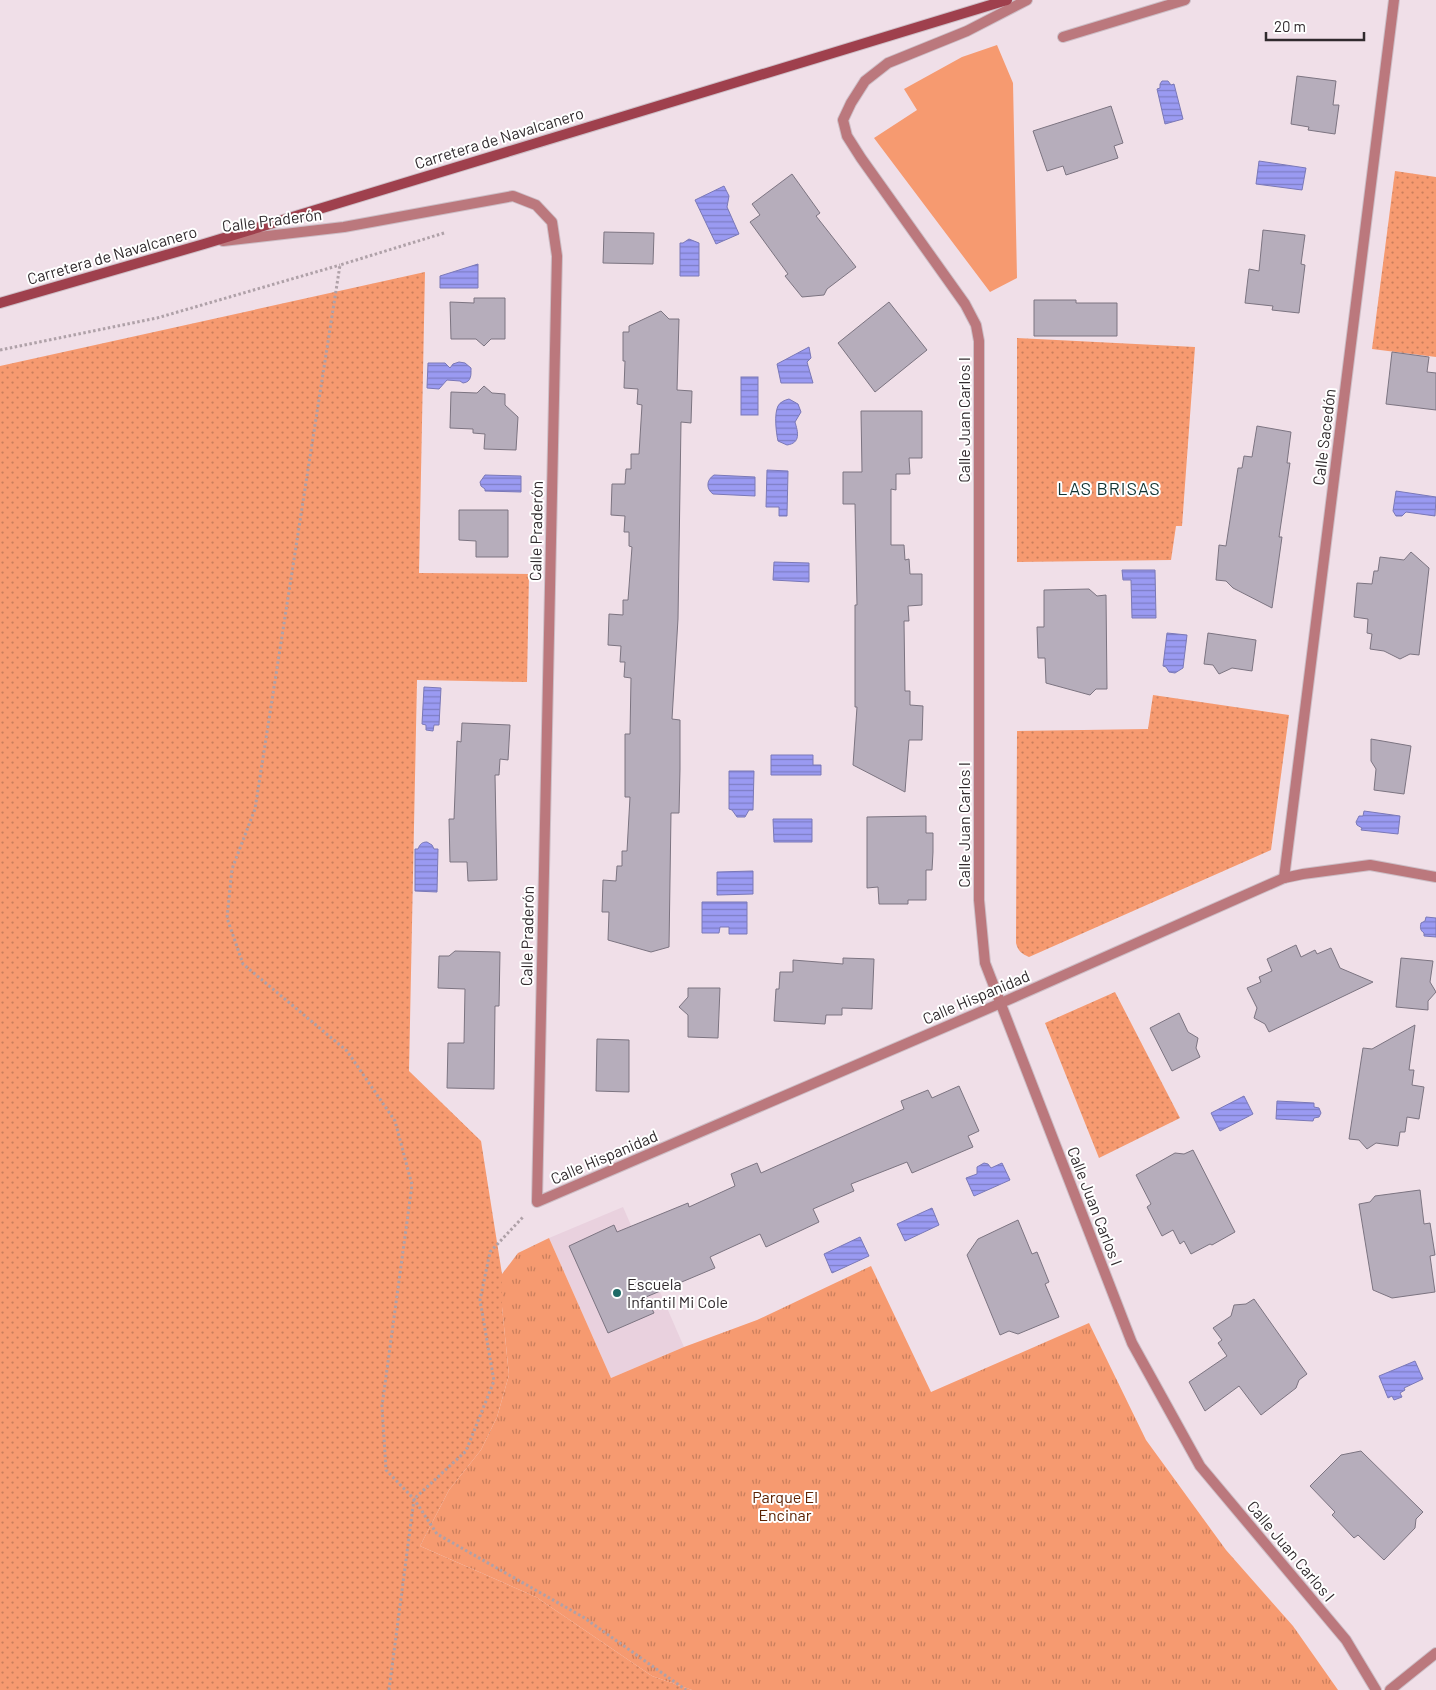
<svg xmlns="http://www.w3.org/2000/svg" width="1436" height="1690" font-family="Barlow,sans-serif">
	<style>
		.built { fill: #e9d1de }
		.grass { fill: url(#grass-dots) }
		.park { fill: url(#park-tufts) }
		.garden { fill: #f69a70 }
		.water { fill: url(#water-rules); stroke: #7a78b7 }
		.building { fill: #b6adbb; stroke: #7c7481 }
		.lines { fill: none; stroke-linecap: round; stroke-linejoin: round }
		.street-casing { stroke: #cdbec6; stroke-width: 12 }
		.secondary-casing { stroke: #cdbec6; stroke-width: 12 }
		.path { stroke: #afa1a8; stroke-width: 3; stroke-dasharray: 2.5 2.5; stroke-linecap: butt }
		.street { stroke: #bb787d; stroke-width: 10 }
		.secondary { stroke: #9f404d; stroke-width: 10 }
		.poi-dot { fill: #1d6a66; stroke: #fff; stroke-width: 2 }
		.labels { text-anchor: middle; stroke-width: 4; stroke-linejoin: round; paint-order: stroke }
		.street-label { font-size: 16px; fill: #302a2d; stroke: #fff }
		.poi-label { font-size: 16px; fill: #302a2d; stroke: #fff; text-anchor: start }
		.park-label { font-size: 16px; fill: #5c2202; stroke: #fff }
		.neighbourhood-label { font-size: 18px; letter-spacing: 1px; fill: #113433; stroke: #fff }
	</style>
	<defs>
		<pattern id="grass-dots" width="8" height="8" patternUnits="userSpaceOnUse" patternTransform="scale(1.25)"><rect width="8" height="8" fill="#f69a70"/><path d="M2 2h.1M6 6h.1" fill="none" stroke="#c87e5c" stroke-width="1.8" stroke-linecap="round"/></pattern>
		<pattern id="park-tufts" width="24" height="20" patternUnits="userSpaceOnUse" patternTransform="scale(1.25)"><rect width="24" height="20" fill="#f69a70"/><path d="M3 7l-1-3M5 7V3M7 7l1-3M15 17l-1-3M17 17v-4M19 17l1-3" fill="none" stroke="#c87e5c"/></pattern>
		<pattern id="water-rules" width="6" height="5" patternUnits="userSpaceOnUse" patternTransform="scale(1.25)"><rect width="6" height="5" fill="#9a9af2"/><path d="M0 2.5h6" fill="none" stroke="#7e7ec4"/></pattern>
	</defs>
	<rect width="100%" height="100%" fill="#f0dfe8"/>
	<path class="built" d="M 623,1207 L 684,1347 L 611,1378 L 549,1238 Z"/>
	<g class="grass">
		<path d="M 1395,171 L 1436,177 L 1436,357 L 1372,349 Z"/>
		<path d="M 425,272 L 419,573 L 529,574 L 527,682 L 417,680 L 409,1071 L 481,1141 L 502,1274 L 502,1307 L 509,1375 L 497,1417 L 481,1450 L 449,1490 L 420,1546 L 536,1597 L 652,1676 L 692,1690 L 0,1690 L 0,366 Z"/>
		<path d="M 1017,338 L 1195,347 L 1182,526 L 1176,526 L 1171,560 L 1017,562 Z"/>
		<path d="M 1153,695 L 1289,715 L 1271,850 L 1029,957 C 1022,954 1018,951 1016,943 L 1017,731 L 1148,729 Z"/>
		<path d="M 1115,992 L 1180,1118 L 1099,1158 L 1045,1023 Z"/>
	</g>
	<path class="park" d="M 549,1238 L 611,1378 L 684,1347 L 757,1320 L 871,1266 L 931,1392 L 1089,1323 L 1146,1440 L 1226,1550 L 1293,1626 L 1338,1690 L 692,1690 L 652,1676 L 536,1597 L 420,1546 L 449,1490 L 481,1450 L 497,1417 L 509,1375 L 502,1307 L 502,1274 L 518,1253 Z"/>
	<path class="garden" d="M 997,45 L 1013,83 L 1017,278 L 990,292 L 874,138 L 917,110 L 904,89 L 962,57 Z"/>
	<g class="water">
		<path d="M 1162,81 L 1168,81 L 1171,85 L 1174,84 L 1183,119 L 1165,124 L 1157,89 L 1160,88 L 1160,84 Z"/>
		<path d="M 1259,161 L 1306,168 L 1302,190 L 1256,184 Z"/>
		<path d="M 724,186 L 729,196 L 727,207 L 739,234 L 716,244 L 695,200 Z"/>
		<path d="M 689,239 L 699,243 L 699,276 L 680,276 L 680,243 L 683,243 Z"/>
		<path d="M 478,264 L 478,288 L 440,288 L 440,276 Z"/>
		<path d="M 809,347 L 811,358 L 807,362 L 813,383 L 781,383 L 777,364 Z"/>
		<path d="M 459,362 L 465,363 L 471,368 C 471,374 472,382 463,383 L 460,381 L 447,380 L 439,389 L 427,388 L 428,363 L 445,363 L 450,368 L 453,364 Z"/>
		<rect x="741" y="377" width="17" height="38"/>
		<path d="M 789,399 L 798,404 L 801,412 L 795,422 C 798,432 801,443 787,445 L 778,441 C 776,432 774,414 778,406 C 780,402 785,400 789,399 Z"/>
		<path d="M 767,470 L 788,471 L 787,516 L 779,516 L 779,507 L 766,507 Z"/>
		<path d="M 485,475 L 521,476 L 521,492 L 485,491 L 485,489 L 481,486 L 480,482 Z"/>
		<path d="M 714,475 L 755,477 L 755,496 L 713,494 C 706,489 706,480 714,475 Z"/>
		<path d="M 1396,491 L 1436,497 L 1435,516 L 1406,512 L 1402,516 L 1396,516 L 1393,511 Z"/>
		<path d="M 774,562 L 809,563 L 809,582 L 773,580 Z"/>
		<path d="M 1122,570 L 1155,570 L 1156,618 L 1132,618 L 1131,580 L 1123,580 Z"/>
		<path d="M 1167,633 L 1187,635 L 1183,668 L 1175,673 L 1169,672 L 1166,667 L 1163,666 Z"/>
		<path d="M 424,687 L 441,688 L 439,725 L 434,725 L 433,731 L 426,730 L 426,725 L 422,724 Z"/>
		<path d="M 771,755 L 813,755 L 813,765 L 821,765 L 821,775 L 771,775 Z"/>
		<path d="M 729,771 L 754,771 L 753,810 L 749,810 L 745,817 L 737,817 L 732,810 L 729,809 Z"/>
		<path d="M 1364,811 L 1400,816 L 1398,834 L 1361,830 L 1362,828 L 1357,825 L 1356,822 L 1359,816 L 1363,816 Z"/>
		<path d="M 773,819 L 812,819 L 812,842 L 774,842 Z"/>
		<path d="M 427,842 L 432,845 L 434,849 L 438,849 L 437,892 L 415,891 L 415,849 L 418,849 C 420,844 422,842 427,842 Z"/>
		<path d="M 753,871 L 753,894 L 717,895 L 717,872 Z"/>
		<path d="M 702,902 L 747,902 L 747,934 L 729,934 L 729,927 L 720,927 L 719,933 L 702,933 Z"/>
		<path d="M 1426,917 L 1436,918 L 1436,937 L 1424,936 L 1424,933 C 1420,930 1420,928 1421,923 L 1425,921 Z"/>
		<path d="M 1244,1096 L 1253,1114 L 1220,1131 L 1211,1113 Z"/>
		<path d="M 1277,1101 L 1314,1103 L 1314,1107 L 1319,1108 L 1321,1113 L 1319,1117 L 1314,1118 L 1313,1121 L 1276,1119 Z"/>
		<path d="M 984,1163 L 988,1164 L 991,1168 L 1002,1163 L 1010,1180 L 974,1196 L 966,1178 L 977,1174 L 977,1167 Z"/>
		<path d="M 932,1208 L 939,1225 L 905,1241 L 897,1224 Z"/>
		<path d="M 860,1237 L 869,1256 L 832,1273 L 824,1254 Z"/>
		<path d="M 1415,1361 L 1423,1379 L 1404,1388 L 1405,1390 L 1400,1393 L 1402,1397 L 1394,1400 L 1392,1396 L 1388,1398 L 1379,1376 Z"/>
	</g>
	<g class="building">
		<path d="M 1297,76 L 1336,81 L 1333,105 L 1339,105 L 1335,134 L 1308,130 L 1309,127 L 1291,124 Z"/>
		<path d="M 1111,106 L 1123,143 L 1114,146 L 1118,158 L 1066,175 L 1063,166 L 1047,171 L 1033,131 Z"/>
		<path d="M 792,174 L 820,213 L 816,216 L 856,267 L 827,289 L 824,295 L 802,297 L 785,276 L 788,274 L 750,222 L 760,215 L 752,204 Z"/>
		<path d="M 1263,230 L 1305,235 L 1301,264 L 1305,265 L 1299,313 L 1272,310 L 1273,306 L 1245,303 L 1249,269 L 1259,271 Z"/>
		<path d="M 604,232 L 654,233 L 653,264 L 603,263 Z"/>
		<path d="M 474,298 L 505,298 L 505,339 L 491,339 L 484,346 L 476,339 L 451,339 L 450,302 L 474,303 Z"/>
		<path d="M 1034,300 L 1076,300 L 1076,303 L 1117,303 L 1117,336 L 1034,336 Z"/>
		<path d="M 889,302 L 927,350 L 875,392 L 838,343 Z"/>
		<path d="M 661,311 L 669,319 L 679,319 L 677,390 L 692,391 L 691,423 L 681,422 L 678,619 L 672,719 L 680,720 L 680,769 L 679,813 L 671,813 L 669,947 L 651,952 L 608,940 L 609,912 L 602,912 L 603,880 L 616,881 L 617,866 L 622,866 L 622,851 L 627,851 L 630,797 L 625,797 L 625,734 L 630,734 L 631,678 L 624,677 L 625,662 L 620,662 L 621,646 L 608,645 L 609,614 L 623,615 L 623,600 L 628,600 L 632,547 L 629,546 L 629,532 L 624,532 L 625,516 L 611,515 L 612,484 L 625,484 L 626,469 L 631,469 L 631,454 L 639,454 L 642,405 L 637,404 L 638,389 L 624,388 L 625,361 L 623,361 L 623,332 L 629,332 L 629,326 Z"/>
		<path d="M 1392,352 L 1429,357 L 1427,372 L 1436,373 L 1436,410 L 1386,404 Z"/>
		<path d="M 484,386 L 492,393 L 505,394 L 505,405 L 518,417 L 516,450 L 484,449 L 485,434 L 473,433 L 473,429 L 450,428 L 451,392 L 477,393 Z"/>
		<path d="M 861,411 L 922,411 L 922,458 L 909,458 L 910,474 L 896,474 L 896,490 L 891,489 L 891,545 L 904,545 L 905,560 L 909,559 L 910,574 L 922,574 L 922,605 L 908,606 L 909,621 L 904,621 L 905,691 L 910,691 L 910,705 L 923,706 L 922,740 L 909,740 L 905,792 L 853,765 L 857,707 L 855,707 L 855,605 L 857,605 L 855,504 L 843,504 L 843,472 L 862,472 Z"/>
		<path d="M 1257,426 L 1291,432 L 1287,463 L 1290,463 L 1279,537 L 1282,537 L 1272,608 L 1233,588 L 1226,581 L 1216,580 L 1219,545 L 1226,546 L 1238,468 L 1242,468 L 1244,456 L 1252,457 Z"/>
		<path d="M 459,510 L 508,510 L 508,557 L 476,557 L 476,541 L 459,540 Z"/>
		<path d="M 1411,552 L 1429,568 L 1419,655 L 1410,654 L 1400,659 L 1384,651 L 1370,649 L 1372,634 L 1367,633 L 1368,619 L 1354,617 L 1357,583 L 1372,584 L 1374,571 L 1378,571 L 1380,557 L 1404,560 Z"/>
		<path d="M 1089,589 L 1097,596 L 1106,595 L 1107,689 L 1096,689 L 1090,695 L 1046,683 L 1045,658 L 1038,658 L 1037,627 L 1044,627 L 1044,590 Z"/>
		<path d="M 1208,633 L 1256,640 L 1252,671 L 1232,668 L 1219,674 L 1213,665 L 1204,664 Z"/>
		<path d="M 462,723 L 510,725 L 508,760 L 500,759 L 499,775 L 495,775 L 497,880 L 468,881 L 467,862 L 450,862 L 449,819 L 454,819 L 457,741 L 461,742 Z"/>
		<path d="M 1371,739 L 1411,746 L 1404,794 L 1374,790 L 1376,769 L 1371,761 Z"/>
		<path d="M 926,816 L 926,833 L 933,833 L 933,852 L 932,870 L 926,870 L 926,900 L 908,900 L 908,904 L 879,904 L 878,887 L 867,888 L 867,817 Z"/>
		<path d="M 1296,945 L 1301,957 L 1315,950 L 1317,954 L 1331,948 L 1340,968 L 1373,982 L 1269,1032 L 1265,1024 L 1254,1018 L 1257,1008 L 1247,988 L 1261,982 L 1259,977 L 1272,971 L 1267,959 Z"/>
		<path d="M 455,951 L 500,952 L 499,1006 L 495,1006 L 494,1089 L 447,1088 L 448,1043 L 464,1043 L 465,989 L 438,988 L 439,956 L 449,956 Z"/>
		<path d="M 843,958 L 874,959 L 872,1009 L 842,1008 L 842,1015 L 826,1015 L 825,1024 L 774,1021 L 776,989 L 779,989 L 780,972 L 793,972 L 793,960 L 843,964 Z"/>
		<path d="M 1401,958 L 1433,961 L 1430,982 L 1436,992 L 1428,1001 L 1428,1010 L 1396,1007 Z"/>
		<path d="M 688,988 L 720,988 L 718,1038 L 688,1037 L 688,1015 L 679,1007 L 688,997 Z"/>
		<path d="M 1179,1013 L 1188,1032 L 1198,1038 L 1196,1048 L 1200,1057 L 1172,1071 L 1150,1028 Z"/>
		<path d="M 1415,1025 L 1409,1070 L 1414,1070 L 1412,1085 L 1424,1087 L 1419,1119 L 1407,1117 L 1405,1132 L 1400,1132 L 1398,1146 L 1376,1143 L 1367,1149 L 1359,1140 L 1349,1139 L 1363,1048 L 1372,1049 Z"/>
		<path d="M 597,1039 L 629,1040 L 629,1092 L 596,1091 Z"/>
		<path d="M 959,1086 L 979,1131 L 968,1136 L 973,1147 L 912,1173 L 907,1162 L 851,1184 L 854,1191 L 813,1209 L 819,1222 L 766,1247 L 760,1234 L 710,1257 L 715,1268 L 646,1297 L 654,1313 L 608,1333 L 569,1246 L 614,1225 L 617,1232 L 688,1203 L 689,1207 L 735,1186 L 731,1174 L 757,1163 L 761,1173 L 904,1109 L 901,1101 L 928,1090 L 932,1098 Z"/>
		<path d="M 1193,1150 L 1235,1232 L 1212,1245 L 1210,1244 L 1191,1254 L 1184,1241 L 1180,1244 L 1173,1230 L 1162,1236 L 1147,1207 L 1151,1204 L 1136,1175 L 1175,1153 L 1184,1154 Z"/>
		<path d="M 1420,1190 L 1424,1224 L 1430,1223 L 1435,1255 L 1430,1256 L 1435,1292 L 1392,1298 L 1373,1290 L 1359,1204 L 1370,1202 L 1375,1196 Z"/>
		<path d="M 1018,1220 L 1032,1254 L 1037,1252 L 1049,1282 L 1045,1284 L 1059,1317 L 1018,1334 L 1009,1331 L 1000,1335 L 967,1255 L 978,1239 Z"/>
		<path d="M 1254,1299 L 1307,1374 L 1299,1380 L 1296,1388 L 1261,1415 L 1239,1386 L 1205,1411 L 1189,1382 L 1227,1356 L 1218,1343 L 1222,1340 L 1213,1328 L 1231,1316 L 1234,1305 L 1246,1304 Z"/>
		<path d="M 1361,1451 L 1423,1512 L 1416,1519 L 1415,1528 L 1384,1560 L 1358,1535 L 1354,1538 L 1332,1515 L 1335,1512 L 1310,1486 L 1341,1455 Z"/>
	</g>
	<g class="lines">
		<g class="street-casing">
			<g id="street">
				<path d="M 1027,0 L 967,31 L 888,63 L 865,81 L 851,103 L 843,120 L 847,136 L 861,158 L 965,304 L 976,325 L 979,341 L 979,900 L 985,963 L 1132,1343 L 1200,1466 L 1346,1640 L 1376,1690"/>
				<path d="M 1063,37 L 1185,0"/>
				<path d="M 223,241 L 344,227 L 513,196 L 536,205 L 552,222 L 557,256 L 537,1202 L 1001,1003 L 1284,878 L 1303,874 L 1370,865 L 1436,877"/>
				<path d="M 1284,878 L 1394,0"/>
				<path d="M 1390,1690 L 1436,1653"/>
			</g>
		</g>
		<g class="secondary-casing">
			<path id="secondary" d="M 0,303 L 204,244 L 1007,0"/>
		</g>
		<g class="path">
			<path d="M 444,233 L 340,265 L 255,809 L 232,869 L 227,918 L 243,964 L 347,1051 L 395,1121 L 412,1185 L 382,1406 L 386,1470 L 414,1499 L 437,1534 L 583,1617 L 686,1690"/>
			<path d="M 0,350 L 157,318 L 340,265"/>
			<path d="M 389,1690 L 414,1499 L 466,1451 L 494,1381 L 480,1300 L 490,1252 L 523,1217"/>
		</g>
		<use href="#street" class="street"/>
		<use href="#secondary" class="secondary"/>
	</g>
	<circle class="poi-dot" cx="617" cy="1293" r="5"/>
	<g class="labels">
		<g class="street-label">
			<text transform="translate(499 138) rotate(-17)" y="6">Carretera de Navalcanero</text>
			<text transform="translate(272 220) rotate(-7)" y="6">Calle Praderón</text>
			<text transform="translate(112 255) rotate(-16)" y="6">Carretera de Navalcanero</text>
			<text transform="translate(964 420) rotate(-90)" y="6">Calle Juan Carlos I</text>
			<text transform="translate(1324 437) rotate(-83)" y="6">Calle Sacedón</text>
			<text transform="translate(536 531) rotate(-89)" y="6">Calle Praderón</text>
			<text transform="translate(964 825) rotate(-90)" y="6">Calle Juan Carlos I</text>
			<text transform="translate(527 936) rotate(-89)" y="6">Calle Praderón</text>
			<text transform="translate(976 997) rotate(-23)" y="6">Calle Hispanidad</text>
			<text transform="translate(604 1157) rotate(-23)" y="6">Calle Hispanidad</text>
			<text transform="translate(1095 1206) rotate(69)" y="6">Calle Juan Carlos I</text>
			<text transform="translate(1291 1551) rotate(50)" y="6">Calle Juan Carlos I</text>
		</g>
		<g class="poi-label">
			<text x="627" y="1290">Escuela<tspan x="627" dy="18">Infantil Mi Cole</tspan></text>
		</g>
		<g class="park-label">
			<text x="785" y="1503">Parque El<tspan x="785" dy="18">Encinar</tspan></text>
		</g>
		<g class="neighbourhood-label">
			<text x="1109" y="495">LAS BRISAS</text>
		</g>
	</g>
	<path d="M1266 32v8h98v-8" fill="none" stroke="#302a2d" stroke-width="2.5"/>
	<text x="1274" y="32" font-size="15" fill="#302a2d" stroke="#ffffff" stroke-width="4" paint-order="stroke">20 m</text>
</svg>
